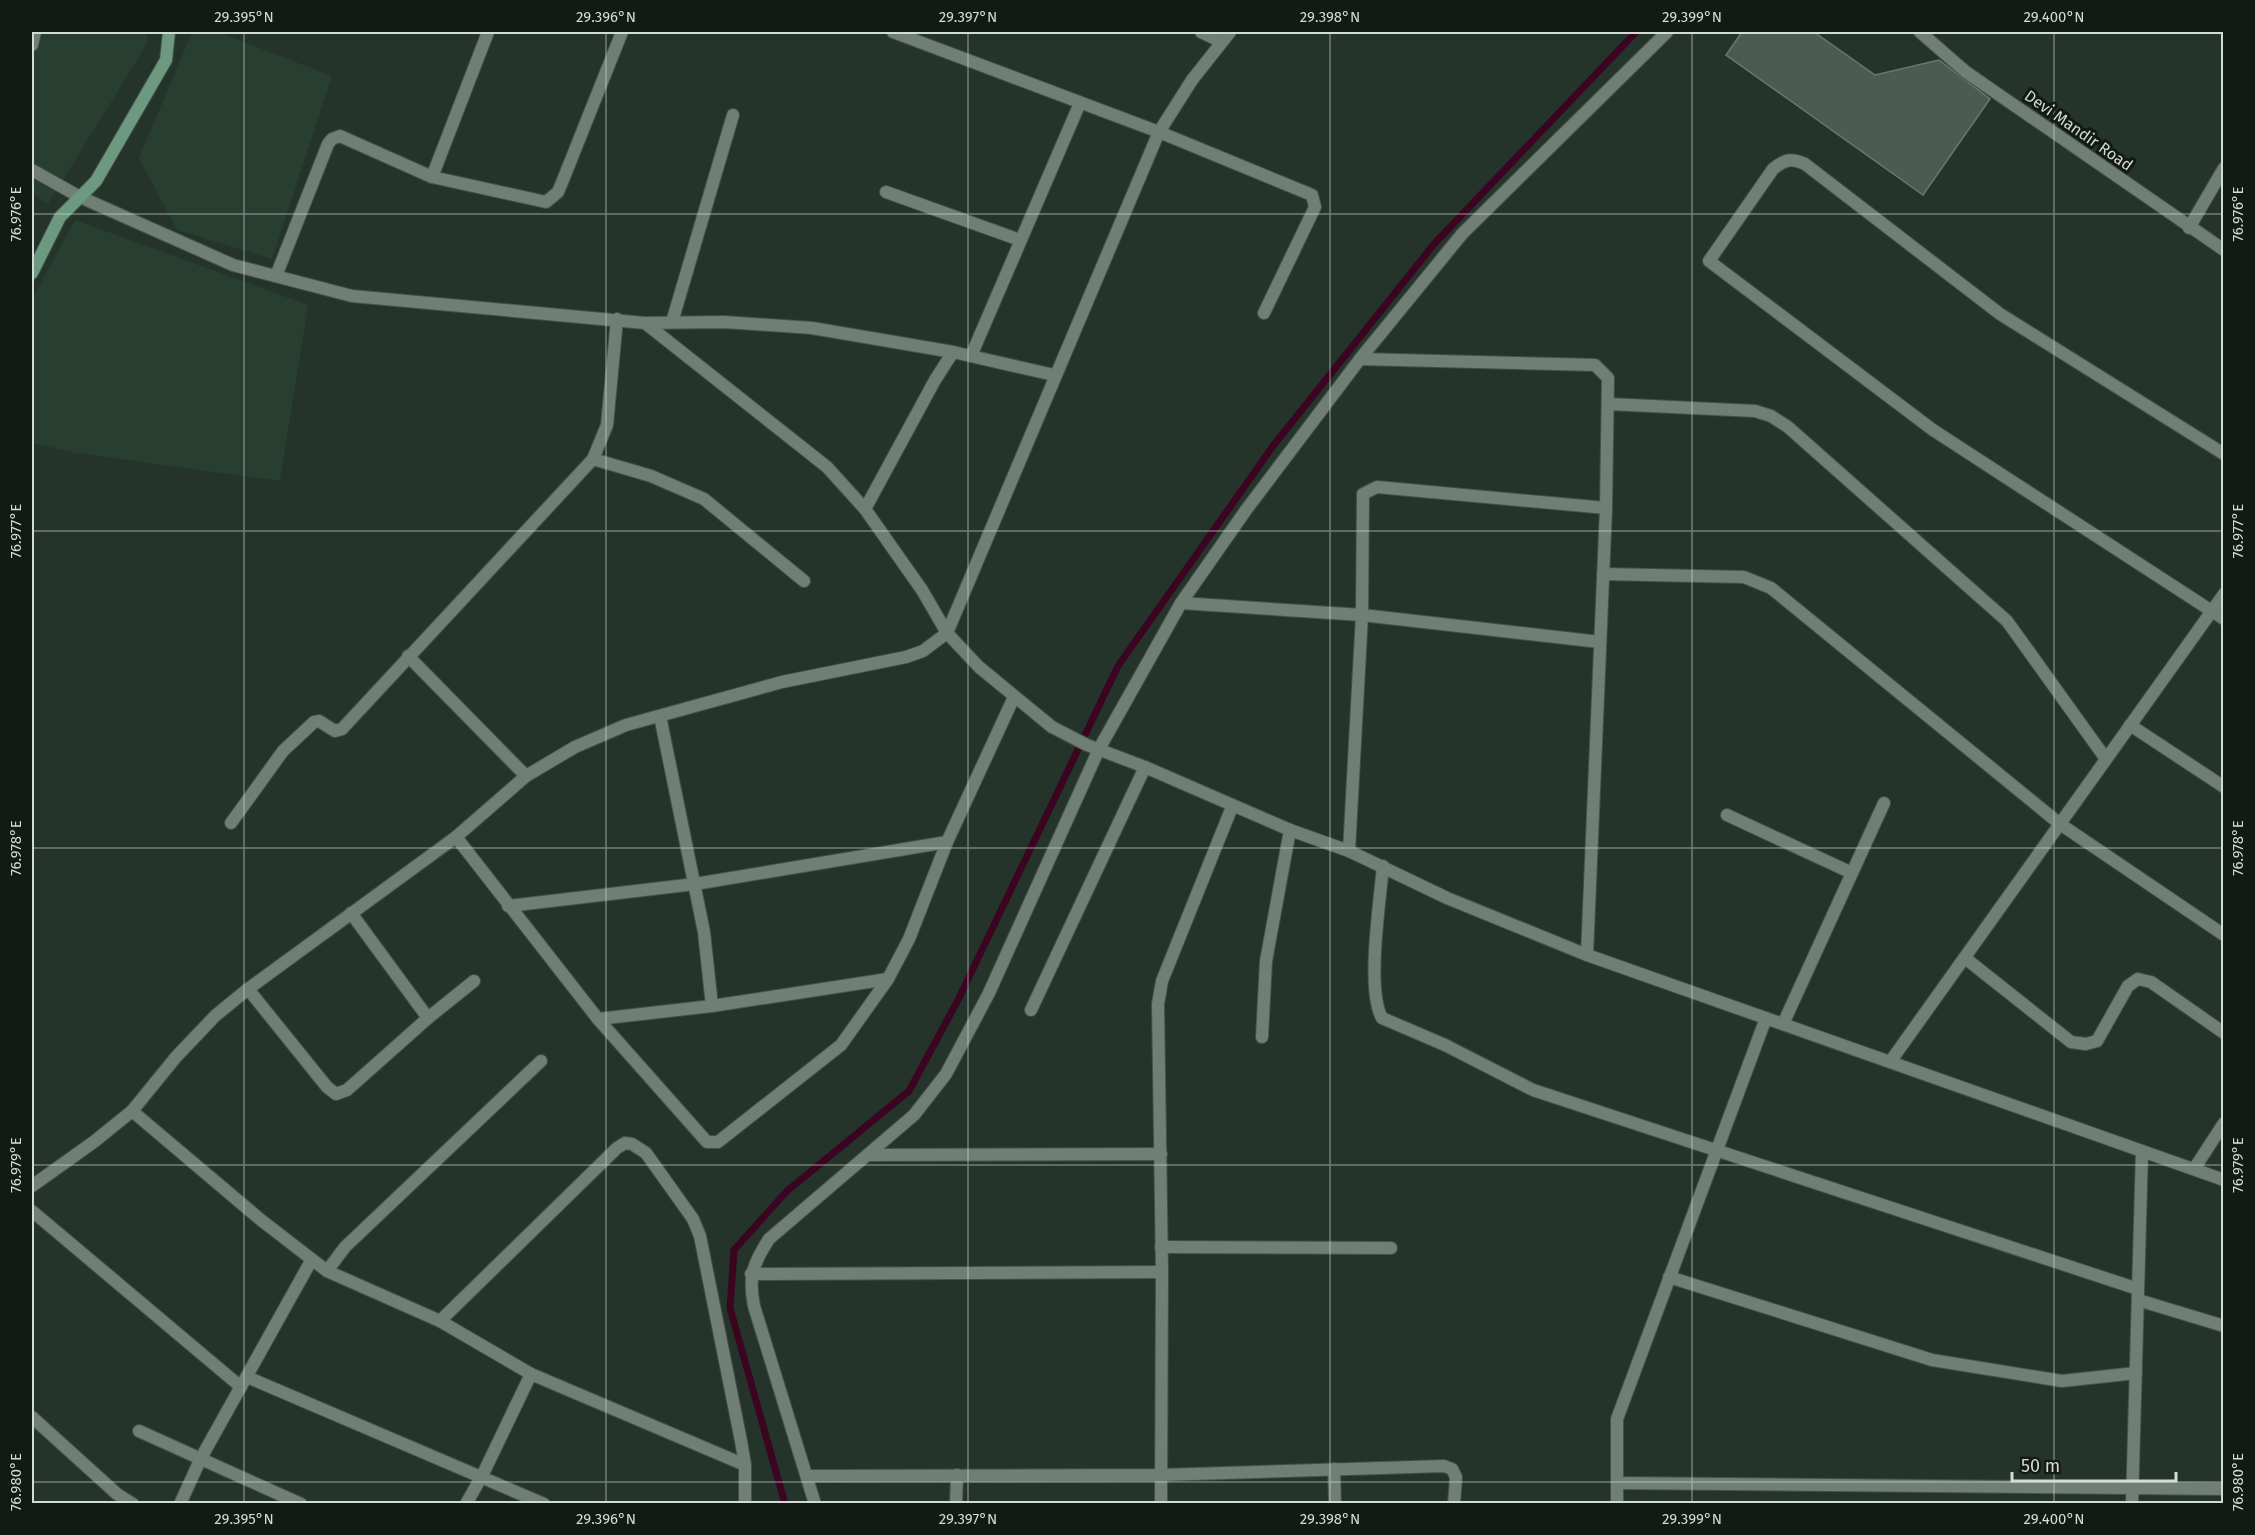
<svg xmlns="http://www.w3.org/2000/svg" width="2255" height="1535" font-family="'Fira Sans',sans-serif">
	<style>
		.built { fill: #283e31 }
		.lines { fill: none; stroke-linecap: round; stroke-linejoin: round }
		.stream { stroke: #3b0522; stroke-width: 7 }
		.building { fill: #4b5b51; stroke: #68796e; stroke-width: 1.5 }
		.street-casing { stroke: #445149; stroke-width: 14 }
		.secondary-casing { stroke: #445149; stroke-width: 14 }
		.street { stroke: #6f7f75; stroke-width: 12 }
		.secondary { stroke: #6c9980; stroke-width: 12 }
		.ticks { fill: none; stroke: #d2dbd5; stroke-width: 1.5; stroke-opacity: 0.45 }
		.labels { text-anchor: middle; stroke-width: 6; stroke-linejoin: round; paint-order: stroke }
		.street-label { font-size: 16px; fill: #d2dbd5; stroke: #131915 }
		.neatline { fill: none; stroke: #d2dbd5; stroke-width: 2 }
		.ticks-label { font-size: 15px; text-anchor: middle; fill: #d2dbd5 }
	</style>
	<rect width="100%" height="100%" fill="#25342b"/>
	<g class="built">
		<path d="M 32,32 L 147,32 L 147,44 L 48,204 L 32,192 Z"/>
		<path d="M 192,32 L 218,32 L 332,76 L 272,259 L 177,230 L 139,158 Z"/>
		<path d="M 75,220 L 308,305 L 280,481 L 77,453 L 32,443 L 32,299 Z"/>
	</g>
	<g class="lines">
		<path class="stream" d="M 785,1504 L 730,1308 L 734,1250 L 787,1191 L 909,1091 L 958,1000 L 1118,666 L 1273,446 L 1434,244 L 1636,32"/>
	</g>
	<path class="building" d="M 1742,32 L 1814,32 L 1875,75 L 1939,60 L 1990,99 L 1923,195 L 1726,55 Z"/>
	<g class="lines">
		<g class="street-casing">
			<g id="street">
				<path d="M 893,32 L 1159,132 L 1312,195 L 1315,207 L 1264,313"/>
				<path d="M 1201,32 L 1220,41"/>
				<path d="M 1920,32 L 1966,72 L 2224,250"/>
				<path d="M 32,45 L 35,32"/>
				<path d="M 32,170 L 80,197 L 233,265 L 352,296 L 645,323 L 724,322 L 812,328 L 953,352 L 1054,375"/>
				<path d="M 432,177 L 488,32"/>
				<path d="M 886,192 L 1020,240"/>
				<path d="M 2189,228 L 2224,168"/>
				<path d="M 276,276 L 328,144 L 332,139 L 340,136 L 432,177 L 546,202 L 558,192 L 563,180 L 622,32"/>
				<path d="M 672,322 L 733,115"/>
				<path d="M 645,323 L 827,467 L 865,509 L 922,590 L 947,633 L 979,667 L 1052,727 L 1087,745 L 1145,767 L 1290,830 L 1349,851 L 1447,898 L 1587,955 L 2224,1180"/>
				<path d="M 971,356 L 1080,103"/>
				<path d="M 1360,359 L 1595,365 L 1608,378 L 1606,508 L 1587,955"/>
				<path d="M 1609,404 L 1755,411 L 1771,416 L 1788,427 L 2007,621 L 2106,759"/>
				<path d="M 2224,454 L 2000,314 L 1805,164 C 1791,158 1785,159 1773,169 L 1709,261 L 1933,430 L 2224,619"/>
				<path d="M 593,459 L 651,476 L 704,499 L 804,581"/>
				<path d="M 865,509 L 935,380 L 953,352"/>
				<path d="M 1603,574 L 1744,577 L 1771,588 L 2060,824 L 2224,935"/>
				<path d="M 1181,603 L 1362,615 L 1600,642"/>
				<path d="M 408,656 L 526,776"/>
				<path d="M 660,716 L 704,932 L 712,1006"/>
				<path d="M 2130,725 L 2224,787"/>
				<path d="M 1727,815 L 1852,873"/>
				<path d="M 231,823 L 283,751 L 314,722 L 319,721 L 335,731 L 342,729 L 593,459 L 607,425 L 617,319"/>
				<path d="M 456,837 L 598,1019 L 707,1142 L 718,1142 L 841,1045 L 888,979 L 909,939 L 947,842 L 1014,697"/>
				<path d="M 1349,851 L 1362,615 L 1363,494 L 1377,487 L 1606,508"/>
				<path d="M 1383,866 C 1380,901 1366,990 1382,1018 L 1445,1045 L 1533,1090 L 2138,1289"/>
				<path d="M 508,906 L 695,884 L 947,842"/>
				<path d="M 351,913 L 428,1018 L 474,981"/>
				<path d="M 1965,958 L 2071,1042 L 2086,1044 L 2097,1041 L 2128,986 L 2138,979 L 2151,982 L 2224,1033"/>
				<path d="M 248,989 L 327,1087 L 336,1094 L 347,1090 L 428,1018"/>
				<path d="M 1031,1010 L 1145,767"/>
				<path d="M 598,1019 L 712,1006 L 888,979"/>
				<path d="M 1783,1024 L 1884,803"/>
				<path d="M 1262,1037 L 1266,961 L 1290,830"/>
				<path d="M 1890,1062 L 2224,594"/>
				<path d="M 132,1111 L 261,1220 L 327,1271 L 440,1321 L 531,1374 L 745,1465"/>
				<path d="M 869,1155 L 1161,1154"/>
				<path d="M 2194,1169 L 2224,1123"/>
				<path d="M 32,1186 L 95,1141 L 132,1111 L 176,1057 L 215,1016 L 248,989 L 456,837 L 526,776 L 575,747 L 626,725 L 782,682 L 906,657 L 923,651 L 947,633 L 1159,132 L 1192,80 L 1230,32"/>
				<path d="M 32,1211 L 241,1387"/>
				<path d="M 1161,1247 L 1391,1248"/>
				<path d="M 327,1271 L 345,1247 L 541,1061"/>
				<path d="M 751,1274 L 1162,1272"/>
				<path d="M 1669,1277 L 1932,1360 L 2062,1381 L 2136,1373"/>
				<path d="M 2138,1300 L 2224,1326"/>
				<path d="M 440,1321 L 617,1148 L 625,1143 L 632,1144 L 646,1153 L 693,1219 L 700,1236 L 741,1441 L 745,1465 L 745,1504"/>
				<path d="M 247,1377 L 544,1504"/>
				<path d="M 32,1417 L 117,1494 L 133,1504"/>
				<path d="M 139,1431 L 301,1504"/>
				<path d="M 1334,1469 L 1335,1504"/>
				<path d="M 808,1476 L 1162,1475 L 1444,1466 L 1452,1469 L 1456,1477 L 1454,1504"/>
				<path d="M 1617,1483 L 2224,1489"/>
				<path d="M 180,1504 L 201,1458 L 311,1261"/>
				<path d="M 466,1504 L 482,1476 L 531,1374"/>
				<path d="M 815,1504 L 754,1306 C 748,1276 753,1264 769,1239 L 914,1115 L 946,1074 L 989,993 L 1099,749 L 1181,603 L 1246,510 L 1360,359 L 1462,234 L 1667,32"/>
				<path d="M 956,1504 L 957,1475"/>
				<path d="M 1161,1504 L 1162,1272 L 1158,1004 L 1162,981 L 1232,807"/>
				<path d="M 1617,1504 L 1617,1419 L 1766,1018"/>
				<path d="M 2132,1504 L 2142,1151"/>
			</g>
		</g>
		<g class="secondary-casing">
			<path id="secondary" d="M 32,273 L 60,217 L 96,181 L 166,60 L 169,32"/>
		</g>
		<use href="#street" class="street"/>
		<use href="#secondary" class="secondary"/>
	</g>
	<path class="ticks" d="M 244,32 L 244,1504M 606,32 L 606,1504M 968,32 L 968,1504M 1330,32 L 1330,1504M 1692,32 L 1692,1504M 2054,32 L 2054,1504M 32,214 L 2224,214M 32,531 L 2224,531M 32,848 L 2224,848M 32,1165 L 2224,1165M 32,1482 L 2224,1482"/>
	<g class="labels">
		<g class="street-label">
			<text transform="translate(2079 130) rotate(35)" y="6">Devi Mandir Road</text>
		</g>
	</g>
	<rect width="2255" height="1535" fill="none" stroke="#131915" stroke-width="66"/>
	<path d="M2012 1472v9h164v-9" fill="none" stroke="#d2dbd5" stroke-width="3"/>
	<text x="2021" y="1472" font-size="18" fill="#d2dbd5" stroke="#131915" stroke-width="4.5" paint-order="stroke">50 m</text>
	<rect x="33" y="33" width="2189" height="1469" class="neatline"/>
	<g class="ticks-label">
		<text x="244" y="22">29.395°N</text>
		<text x="606" y="22">29.396°N</text>
		<text x="968" y="22">29.397°N</text>
		<text x="1330" y="22">29.398°N</text>
		<text x="1692" y="22">29.399°N</text>
		<text x="2054" y="22">29.400°N</text>
		<text transform="translate(2238 214) rotate(-90)" y="5">76.976°E</text>
		<text transform="translate(16 214) rotate(-90)" y="5">76.976°E</text>
		<text transform="translate(2238 531) rotate(-90)" y="5">76.977°E</text>
		<text transform="translate(16 531) rotate(-90)" y="5">76.977°E</text>
		<text transform="translate(2238 848) rotate(-90)" y="5">76.978°E</text>
		<text transform="translate(16 848) rotate(-90)" y="5">76.978°E</text>
		<text transform="translate(2238 1165) rotate(-90)" y="5">76.979°E</text>
		<text transform="translate(16 1165) rotate(-90)" y="5">76.979°E</text>
		<text transform="translate(2238 1482) rotate(-90)" y="5">76.980°E</text>
		<text transform="translate(16 1482) rotate(-90)" y="5">76.980°E</text>
		<text x="244" y="1524">29.395°N</text>
		<text x="606" y="1524">29.396°N</text>
		<text x="968" y="1524">29.397°N</text>
		<text x="1330" y="1524">29.398°N</text>
		<text x="1692" y="1524">29.399°N</text>
		<text x="2054" y="1524">29.400°N</text>
	</g>
</svg>
